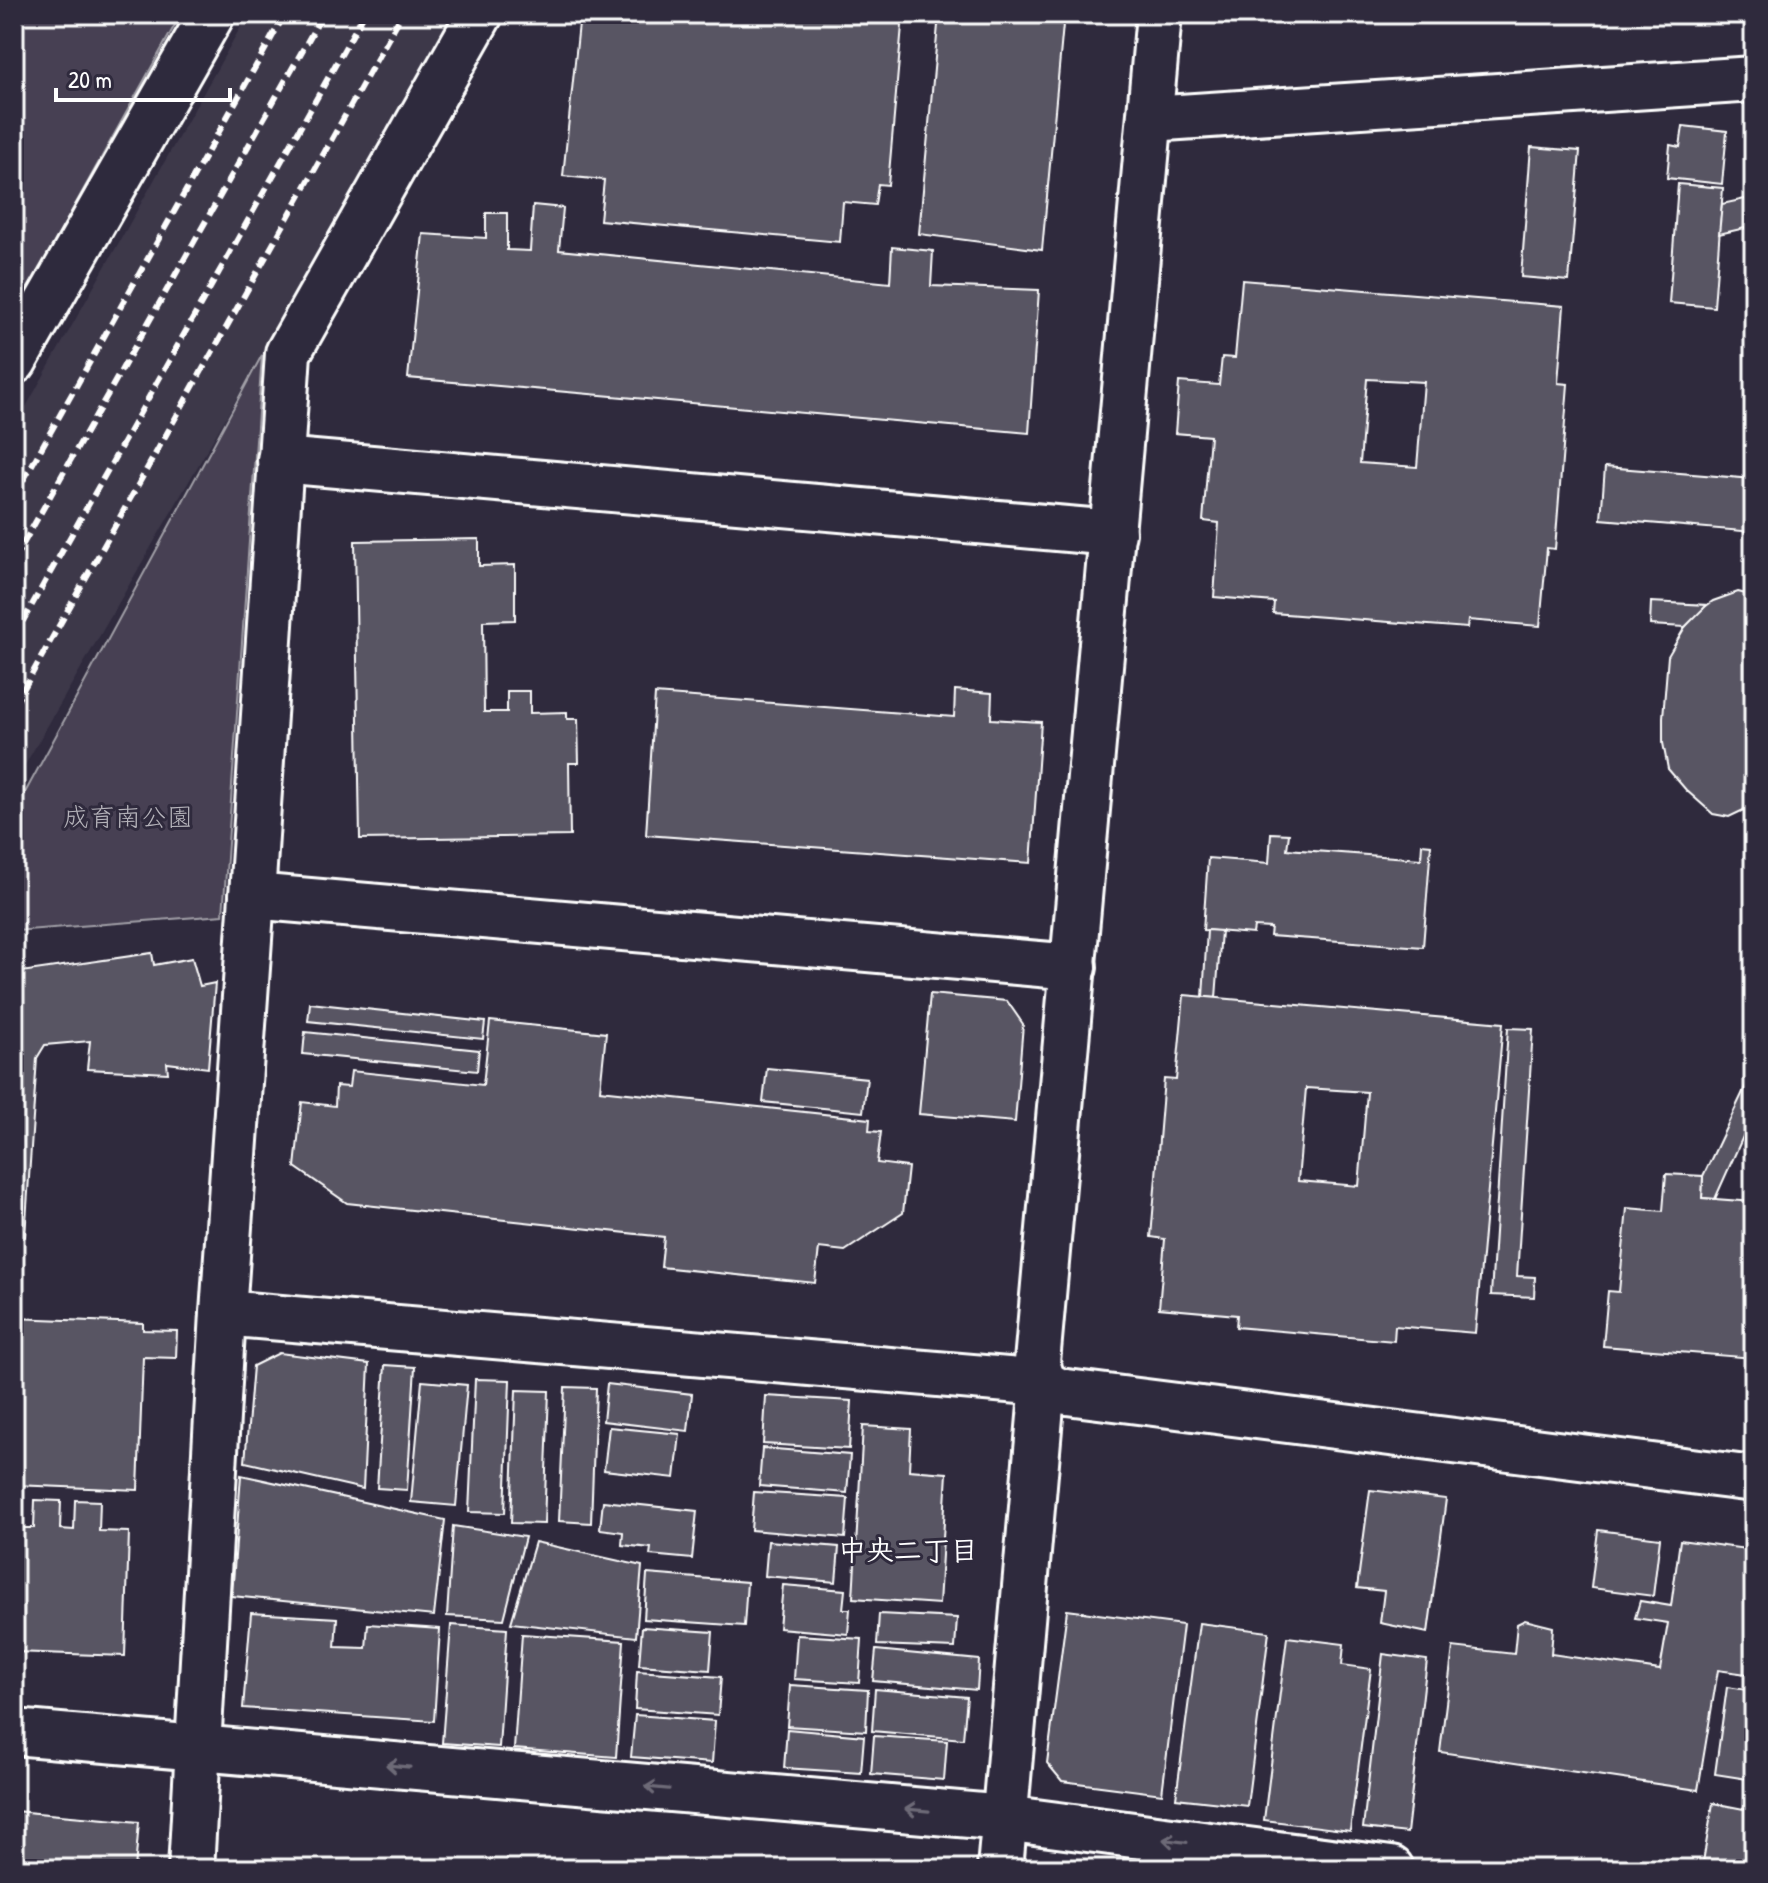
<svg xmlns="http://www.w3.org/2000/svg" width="1768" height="1883" font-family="'Patrick Hand','Klee One',sans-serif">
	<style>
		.built { fill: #3c3749 }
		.green { fill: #464152; stroke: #a2a0a8; stroke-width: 2 }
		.building { fill: #595564; stroke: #fff; stroke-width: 2; fill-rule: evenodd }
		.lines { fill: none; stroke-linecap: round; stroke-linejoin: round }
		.minor-casing { stroke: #fff; stroke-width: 50 }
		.minor { stroke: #2f2a3d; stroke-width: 44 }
		.rail { stroke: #fff; stroke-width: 6; stroke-dasharray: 12 6; stroke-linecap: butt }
		.oneway { stroke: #6d6a77 }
		.labels { text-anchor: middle; stroke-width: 6; stroke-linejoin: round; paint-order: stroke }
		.park-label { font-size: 26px; fill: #b5b3ba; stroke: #2f2a3d }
		.neighbourhood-label { font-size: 28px; font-weight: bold; fill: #fff; stroke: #2f2a3d }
	</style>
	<rect width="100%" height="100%" fill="#2f2a3d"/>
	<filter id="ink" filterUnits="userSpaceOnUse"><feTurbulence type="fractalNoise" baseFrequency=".0125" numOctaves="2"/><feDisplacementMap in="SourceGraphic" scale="16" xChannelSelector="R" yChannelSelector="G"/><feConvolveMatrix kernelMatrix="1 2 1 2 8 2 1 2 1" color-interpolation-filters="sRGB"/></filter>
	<g filter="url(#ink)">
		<path class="built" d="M 248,14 L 453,14 L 262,355 L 14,784 L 14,428 Z"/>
		<g class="green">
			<path d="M 14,14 L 181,14 L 14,315 Z"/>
			<path d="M 262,355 L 223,915 L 14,931 L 14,813 Z"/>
		</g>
		<g class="building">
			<path d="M 580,14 L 903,14 L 888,185 L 878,184 L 875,205 L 843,202 L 840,242 L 600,220 L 604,180 L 563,176 Z"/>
			<path d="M 939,14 L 1064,14 L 1042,250 L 919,234 Z"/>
			<path d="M 1683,126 L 1727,131 L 1722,184 L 1667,178 L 1670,145 L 1680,147 Z"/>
			<path d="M 1531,147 L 1580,151 L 1569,281 L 1521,277 Z"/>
			<path d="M 1678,184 L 1723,188 L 1714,307 L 1669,303 Z"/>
			<path d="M 1754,197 L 1754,226 L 1719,234 L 1722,204 Z"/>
			<path d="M 533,205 L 563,208 L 559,250 L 890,283 L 892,247 L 933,251 L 931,286 L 1039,290 L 1029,433 L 408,378 L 423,234 L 486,238 L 486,213 L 507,213 L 507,250 L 530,251 Z"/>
			<path d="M 1242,280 L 1564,306 L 1558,383 L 1568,384 L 1555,549 L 1547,548 L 1540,626 L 1468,620 L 1467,628 L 1273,613 L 1274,602 L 1214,597 L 1219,523 L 1203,521 L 1210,436 L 1175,433 L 1179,382 L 1219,385 L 1222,357 L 1235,358 ZM 1367,379 L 1424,382 L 1417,467 L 1360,463 Z"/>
			<path d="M 1605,467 L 1754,479 L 1754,532 L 1601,519 Z"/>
			<path d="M 479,539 L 479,566 L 515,565 L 515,620 L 483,621 L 484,712 L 507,712 L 507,691 L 530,691 L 530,713 L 567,712 L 567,719 L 578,719 L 579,763 L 569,763 L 570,836 L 360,839 L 355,541 Z"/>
			<path d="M 1738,592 L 1754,596 L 1754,805 L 1729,817 L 1713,814 L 1686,790 L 1668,769 L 1663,743 L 1663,717 L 1668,656 L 1685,627 L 1699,611 L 1713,601 Z"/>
			<path d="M 1651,602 L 1707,605 L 1685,627 L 1650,625 Z"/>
			<path d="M 955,690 L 992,693 L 991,719 L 1041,722 L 1031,863 L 646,835 L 655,694 L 954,717 Z"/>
			<path d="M 1271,833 L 1289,834 L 1287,849 L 1421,859 L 1422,844 L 1431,845 L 1423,947 L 1270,936 L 1271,928 L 1254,927 L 1253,934 L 1203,930 L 1208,858 L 1269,863 Z"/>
			<path d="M 1207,930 L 1221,931 L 1216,998 L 1203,997 Z"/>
			<path d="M 152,953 L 154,965 L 192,958 L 200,986 L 215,983 L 208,1068 L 167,1063 L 168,1073 L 87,1069 L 90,1041 L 45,1045 L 37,1058 L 25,1237 L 14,1236 L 14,973 Z"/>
			<path d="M 930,994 L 1007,1001 L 1023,1024 L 1015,1122 L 919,1114 Z"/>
			<path d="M 1184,995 L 1503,1023 L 1475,1333 L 1395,1326 L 1394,1341 L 1236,1327 L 1237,1315 L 1159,1308 L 1165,1239 L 1151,1237 L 1164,1079 L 1176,1080 ZM 1306,1088 L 1367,1092 L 1359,1186 L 1298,1181 Z"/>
			<path d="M 310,1003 L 485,1022 L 483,1039 L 308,1021 Z"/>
			<path d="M 490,1021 L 606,1033 L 600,1090 L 870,1119 L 869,1131 L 881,1132 L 877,1163 L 908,1167 L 903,1213 L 845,1251 L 819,1248 L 815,1283 L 661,1267 L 664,1237 L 347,1203 L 295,1167 L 302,1102 L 335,1106 L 336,1086 L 349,1087 L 351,1071 L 483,1085 Z"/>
			<path d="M 1508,1028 L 1533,1029 L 1517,1276 L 1535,1277 L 1534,1297 L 1491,1295 Z"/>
			<path d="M 305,1032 L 479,1050 L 477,1071 L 303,1054 Z"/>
			<path d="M 767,1068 L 867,1078 L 863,1112 L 763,1102 Z"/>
			<path d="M 1754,1069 L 1754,1112 L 1715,1199 L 1702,1198 L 1703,1176 Z"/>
			<path d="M 1666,1174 L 1703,1176 L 1702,1198 L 1754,1202 L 1754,1358 L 1603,1346 L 1608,1291 L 1619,1292 L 1627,1208 L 1663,1211 Z"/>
			<path d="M 14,1318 L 143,1323 L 143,1330 L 177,1331 L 176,1358 L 143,1357 L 138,1490 L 14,1485 Z"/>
			<path d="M 279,1353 L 369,1364 L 363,1489 L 245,1462 L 253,1366 Z"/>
			<path d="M 385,1365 L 415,1367 L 407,1490 L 377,1488 Z"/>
			<path d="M 475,1379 L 510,1380 L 505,1513 L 469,1512 Z"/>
			<path d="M 422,1381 L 467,1385 L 456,1506 L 411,1502 Z"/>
			<path d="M 607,1384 L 692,1394 L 688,1431 L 603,1421 Z"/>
			<path d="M 565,1387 L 596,1388 L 591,1523 L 559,1521 Z"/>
			<path d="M 516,1390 L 549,1391 L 544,1524 L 511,1523 Z"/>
			<path d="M 766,1396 L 852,1401 L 849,1449 L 763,1444 Z"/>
			<path d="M 863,1426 L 911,1429 L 909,1470 L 947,1473 L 939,1604 L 853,1598 Z"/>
			<path d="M 609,1427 L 680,1434 L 675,1478 L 604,1470 Z"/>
			<path d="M 762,1448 L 850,1455 L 847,1493 L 759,1486 Z"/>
			<path d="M 241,1475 L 445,1520 L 434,1616 L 232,1596 Z"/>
			<path d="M 1370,1490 L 1446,1499 L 1428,1633 L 1380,1623 L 1384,1591 L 1357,1588 Z"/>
			<path d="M 754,1492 L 848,1498 L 845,1538 L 751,1530 Z"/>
			<path d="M 35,1500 L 61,1501 L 60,1529 L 74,1530 L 75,1500 L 100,1501 L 99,1531 L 129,1532 L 125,1656 L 14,1652 L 14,1528 L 34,1528 Z"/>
			<path d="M 603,1501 L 697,1511 L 692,1559 L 650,1555 L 651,1548 L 622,1545 L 623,1532 L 600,1529 Z"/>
			<path d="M 453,1526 L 525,1537 L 504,1619 L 447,1616 Z"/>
			<path d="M 1598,1530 L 1660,1538 L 1653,1596 L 1591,1588 Z"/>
			<path d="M 1680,1540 L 1754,1550 L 1754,1675 L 1718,1670 L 1698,1790 L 1440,1752 L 1453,1647 L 1514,1654 L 1517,1624 L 1525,1620 L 1553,1627 L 1551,1654 L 1660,1670 L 1668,1623 L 1635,1618 L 1640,1601 L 1671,1606 Z"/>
			<path d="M 768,1541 L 839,1547 L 836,1582 L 765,1576 Z"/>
			<path d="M 535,1542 L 642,1566 L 636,1637 L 511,1623 Z"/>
			<path d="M 647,1574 L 747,1582 L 744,1626 L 644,1619 Z"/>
			<path d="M 783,1585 L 845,1590 L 843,1609 L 850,1609 L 848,1634 L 779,1628 Z"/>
			<path d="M 1067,1610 L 1183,1625 L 1162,1794 L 1062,1781 L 1047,1763 Z"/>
			<path d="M 251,1613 L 337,1618 L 335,1647 L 366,1648 L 368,1624 L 440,1629 L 434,1721 L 243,1708 Z"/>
			<path d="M 879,1614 L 957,1618 L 955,1648 L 877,1645 Z"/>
			<path d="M 1199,1623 L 1269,1632 L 1247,1806 L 1176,1798 Z"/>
			<path d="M 451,1625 L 507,1629 L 499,1747 L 442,1743 Z"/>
			<path d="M 642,1627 L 713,1632 L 710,1670 L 639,1665 Z"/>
			<path d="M 522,1634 L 624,1641 L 616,1757 L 514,1749 Z"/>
			<path d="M 797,1635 L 862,1639 L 859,1683 L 794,1679 Z"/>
			<path d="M 1287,1637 L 1344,1644 L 1342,1665 L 1371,1669 L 1350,1831 L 1264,1820 Z"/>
			<path d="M 876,1650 L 979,1660 L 977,1690 L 873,1681 Z"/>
			<path d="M 1383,1654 L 1427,1660 L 1407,1833 L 1363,1828 Z"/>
			<path d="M 637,1671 L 721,1677 L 718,1715 L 635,1709 Z"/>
			<path d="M 790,1685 L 868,1690 L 866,1731 L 787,1726 Z"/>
			<path d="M 1727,1687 L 1754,1691 L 1754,1780 L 1715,1774 Z"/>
			<path d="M 875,1689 L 967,1697 L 963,1739 L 872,1731 Z"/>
			<path d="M 635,1715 L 715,1721 L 712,1763 L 631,1757 Z"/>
			<path d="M 787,1729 L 864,1736 L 861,1773 L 784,1768 Z"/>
			<path d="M 874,1736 L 947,1741 L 944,1780 L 871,1774 Z"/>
			<path d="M 1713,1803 L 1754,1811 L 1754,1869 L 1703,1862 Z"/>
			<path d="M 14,1811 L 139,1822 L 135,1869 L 14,1869 Z"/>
		</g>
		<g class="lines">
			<g class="minor-casing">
				<g id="minor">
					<path d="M 1150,119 L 1754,79"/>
					<path d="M 14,361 L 212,14"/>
					<path d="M 280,460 L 1113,533"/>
					<path d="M 252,896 L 288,353 L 480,14"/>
					<path d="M 223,1313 L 1043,1383 L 1059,1391 L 1754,1479"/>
					<path d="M 14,1732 L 1005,1818 L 1391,1869"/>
					<path d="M 191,1869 L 223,1313 L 252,896 L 1074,967"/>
					<path d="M 1000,1869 L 1043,1383 L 1037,1362 L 1159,14"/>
				</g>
			</g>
			<use href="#minor" class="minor"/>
			<g class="rail">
				<path d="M 14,497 L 285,14"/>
				<path d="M 14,560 L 323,14"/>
				<path d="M 14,637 L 364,14"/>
				<path d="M 14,706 L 402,14"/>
			</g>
		</g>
		<defs><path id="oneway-shaft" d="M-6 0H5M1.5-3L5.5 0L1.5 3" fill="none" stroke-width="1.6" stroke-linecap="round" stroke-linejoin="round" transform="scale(2)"/></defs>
		<g class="oneway">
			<use href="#oneway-shaft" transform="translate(398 1766) rotate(-175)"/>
			<use href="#oneway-shaft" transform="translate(657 1788) rotate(-175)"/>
			<use href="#oneway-shaft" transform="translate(917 1810) rotate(-175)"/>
			<use href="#oneway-shaft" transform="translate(1175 1841) rotate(-173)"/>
		</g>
	</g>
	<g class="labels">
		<g class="park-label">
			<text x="128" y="826">成育南公園</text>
		</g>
		<g class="neighbourhood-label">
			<text x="908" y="1560">中央二丁目</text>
		</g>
	</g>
	<rect width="1768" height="1883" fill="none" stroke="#2f2a3d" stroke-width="48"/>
	<rect x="24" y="24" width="1720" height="1835" fill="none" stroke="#fff" stroke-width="3" filter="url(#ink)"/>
	<path d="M56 88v12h174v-12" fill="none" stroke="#ffffff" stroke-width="4"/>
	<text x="68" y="88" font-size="24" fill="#ffffff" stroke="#2f2a3d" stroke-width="6" paint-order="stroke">20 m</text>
</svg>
